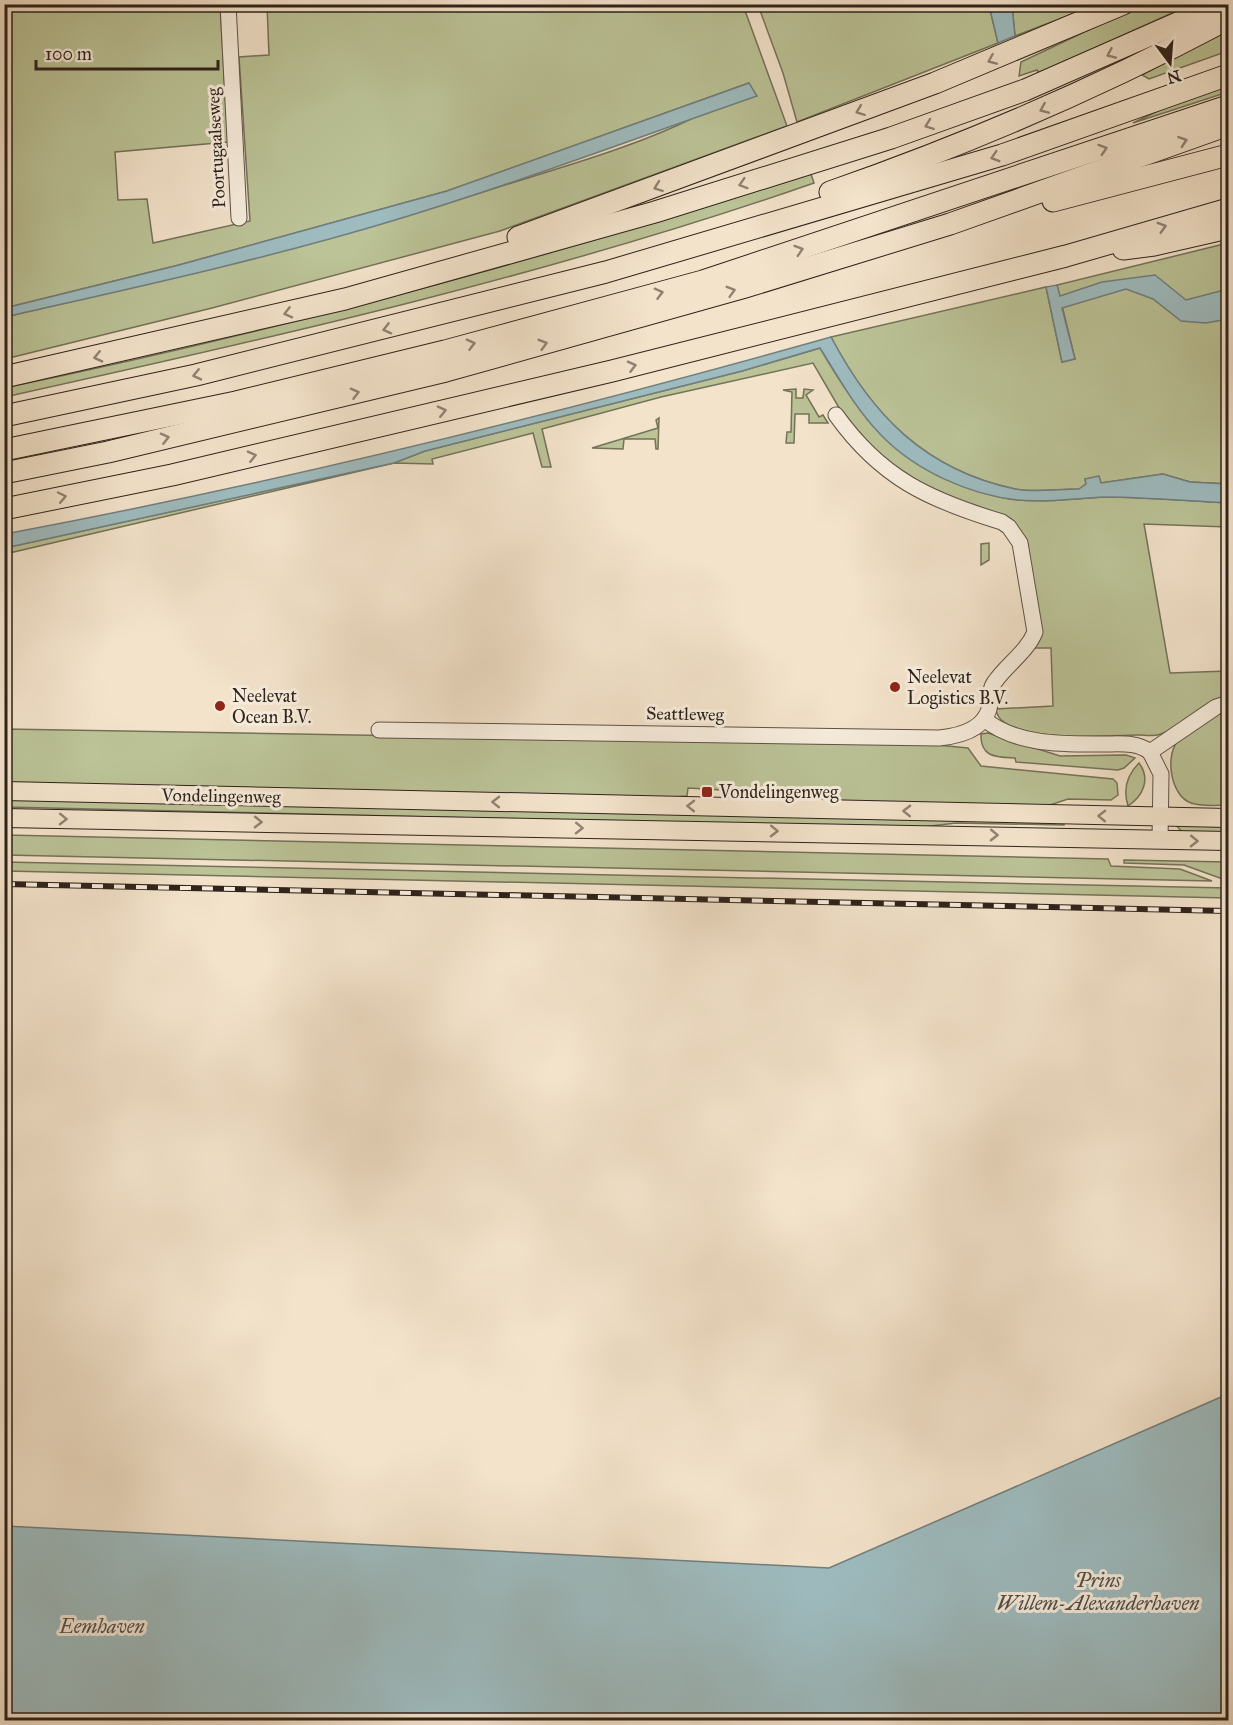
<svg xmlns="http://www.w3.org/2000/svg" width="1233" height="1725" font-family="'IM FELL Great Primer',serif">
	<style>
		.green { fill: #bbc397; stroke: #747259; stroke-width: 1.5 }
		.water { fill: #9ebcc0; stroke: #717e7e; stroke-width: 1.5 }
		.lines { fill: none; stroke-linecap: round; stroke-linejoin: round }
		.minor-casing { stroke: #5f5247; stroke-width: 17 }
		.major-casing { stroke: #2e221b; stroke-width: 20 }
		.highway-casing { stroke: #2e221b; stroke-width: 23 }
		.minor { stroke: #f7eddd; stroke-width: 15 }
		.major { stroke: #f3e3cb; stroke-width: 18 }
		.highway { stroke: #f3e3cb; stroke-width: 21 }
		.rail-casing { stroke: #2e221b; stroke-width: 6 }
		.rail { stroke: #f7eddd; stroke-width: 4; stroke-dasharray: 11; stroke-linecap: butt }
		.oneway { stroke: #908273 }
		.poi-dot { fill: #8f2418; stroke: #f7eddd; stroke-width: 2 }
		.labels { text-anchor: middle; stroke-width: 6; stroke-linejoin: round; paint-order: stroke }
		.street-label { font-size: 18px; fill: #2e221b; stroke: #f7eddd }
		.poi-label { font-size: 18px; fill: #2e221b; stroke: #f7eddd; text-anchor: start }
		.water-label { font-size: 20px; font-style: italic; fill: #50504d; stroke: #f7eddd }
	</style>
	<rect width="100%" height="100%" fill="#f3e3cb"/>
	<filter id="stains"><feTurbulence type="fractalNoise" baseFrequency=".00333" numOctaves="4"/><feColorMatrix values="0 0 0 0 .2 0 0 0 0 .09 0 0 0 0 .02 0 0 0 .5 -.17"/></filter>
	<radialGradient id="worn" r=".72"><stop offset=".6" stop-color="#630" stop-opacity="0"/><stop offset="1" stop-color="#630" stop-opacity=".3"/></radialGradient>
	<g class="green">
		<path d="M 1015,4 L 1096,5 L 1015,36 L 1012,6 Z"/>
		<path d="M 5,5 L 220,5 L 228,142 L 115,152 L 118,200 L 147,199 L 153,243 L 250,221 L 239,57 L 269,55 L 267,5 L 743,5 L 787,126 L 500,231 L 212,308 L 5,359 L 5,317 C 167,280 327,241 486,191 C 552,170 633,148 695,117 C 714,108 731,94 749,83 L 447,191 L 179,265 L 5,308 Z"/>
		<path d="M 758,5 L 989,5 L 998,43 L 797,122 L 783,73 Z"/>
		<path d="M 1141,5 L 1190,5 L 1039,73 L 1037,70 L 1019,76 L 1021,62 Z"/>
		<path d="M 1228,29 L 1228,51 L 1149,79 L 1142,75 Z"/>
		<path d="M 1228,81 L 1228,92 L 1133,123 L 1197,92 Z"/>
		<path d="M 811,174 L 814,183 C 550,275 277,337 5,397 L 4,388 C 277,332 546,258 811,174 Z"/>
		<path d="M 1228,243 L 1228,484 L 1190,482 L 1163,474 L 1101,483 L 1099,477 L 1085,479 L 1086,484 L 1079,489 C 1059,489 1035,493 1015,489 C 925,470 872,415 831,337 L 1046,287 L 1062,362 L 1075,359 L 1057,285 Z"/>
		<path d="M 820,348 C 856,410 888,455 957,483 C 977,491 996,498 1018,500 C 1047,503 1076,498 1105,497 C 1146,497 1187,501 1228,503 L 1228,527 L 1144,524 L 1170,673 L 1228,671 L 1228,696 C 1202,700 1185,725 1161,734 C 1153,737 1146,735 1138,735 C 1114,735 999,745 996,709 L 1053,706 L 1051,648 L 1033,648 L 1023,537 L 1015,524 L 933,491 L 876,453 L 838,406 L 813,363 L 661,397 L 542,429 L 551,467 L 542,467 L 533,433 L 432,459 L 433,464 L 394,463 L 5,554 L 4,548 L 394,463 L 425,451 L 742,371 Z"/>
		<path d="M 796,389 L 796,398 L 803,398 L 804,389 L 813,390 L 806,395 L 819,417 L 823,415 L 828,423 L 809,423 L 809,414 L 795,414 L 794,443 L 786,443 L 787,432 L 791,432 L 792,392 L 783,390 Z"/>
		<path d="M 659,418 L 658,449 L 656,449 L 655,439 L 624,439 L 623,449 L 592,448 L 658,428 L 656,420 Z"/>
		<path d="M 989,543 L 989,560 L 981,565 L 981,544 Z"/>
		<path d="M 1228,710 L 1228,805 C 1217,805 1202,807 1191,803 C 1171,796 1165,758 1177,742 C 1188,729 1213,715 1228,710 Z"/>
		<path d="M 5,729 L 937,745 L 968,748 L 981,766 L 1113,779 L 1117,783 L 1118,795 L 1111,800 L 1068,799 L 1044,807 L 784,801 L 740,794 L 740,791 L 688,788 L 687,796 L 657,798 L 5,784 Z"/>
		<path d="M 988,733 L 1060,756 L 1126,755 L 1135,758 L 1124,768 L 1118,770 L 1016,762 L 1015,758 C 997,757 980,758 981,734 Z"/>
		<path d="M 1139,763 C 1151,779 1143,796 1128,806 C 1123,790 1127,775 1139,763 Z"/>
		<path d="M 5,798 L 1064,822 L 1064,825 L 956,823 L 914,828 L 5,807 Z"/>
		<path d="M 1175,824 L 1228,825 L 1228,834 L 1182,832 Z"/>
		<path d="M 5,835 L 1108,859 L 1111,866 L 1180,869 L 1212,881 L 5,855 Z"/>
		<path d="M 1124,860 L 1228,862 L 1228,881 L 1184,865 L 1124,863 Z"/>
		<path d="M 4,862 L 1228,888 L 1228,898 L 5,871 Z"/>
	</g>
	<g class="water">
		<path d="M 989,5 L 1015,5 L 1012,6 L 1015,36 L 998,43 Z"/>
		<path d="M 749,83 L 757,96 C 630,140 504,188 375,226 C 253,262 128,289 5,317 L 5,308 L 179,265 L 447,191 Z"/>
		<path d="M 1155,275 L 1186,300 L 1228,289 L 1228,319 L 1206,323 L 1181,321 L 1153,299 L 1126,289 L 1062,308 L 1075,359 L 1062,362 L 1046,287 L 1057,285 L 1060,296 L 1102,282 Z"/>
		<path d="M 831,337 C 872,415 925,470 1015,489 C 1035,493 1059,489 1079,489 L 1086,484 L 1085,479 L 1099,476 L 1101,483 L 1163,474 L 1190,482 L 1228,484 L 1228,503 C 1187,501 1146,497 1105,497 C 1076,498 1047,503 1018,500 C 969,495 914,470 880,434 C 855,408 839,378 820,348 L 742,371 L 425,451 L 394,463 L 5,548 L 5,534 C 282,482 558,414 831,337 Z"/>
		<path d="M 1228,1394 L 1228,1720 L 5,1720 L 5,1526 L 829,1568 Z"/>
	</g>
	<g class="lines">
		<g class="minor-casing">
			<g id="minor">
				<path d="M 228,4 L 239,218"/>
				<path d="M 984,719 C 1017,746 1065,744 1105,744 C 1121,744 1137,742 1150,752 L 1216,707 L 1228,703"/>
				<path d="M 379,730 L 939,738 C 959,736 986,730 990,705 C 991,697 989,690 994,683 C 1006,665 1027,652 1035,632 L 1020,543 L 1009,527 L 1002,522 C 929,500 881,478 836,415"/>
				<path d="M 1150,752 L 1161,774 L 1160,840"/>
			</g>
		</g>
		<g class="major-casing">
			<g id="major">
				<path d="M 4,791 L 1228,818"/>
				<path d="M 4,818 L 1228,841"/>
			</g>
		</g>
		<g class="highway-casing">
			<g id="highway">
				<path d="M 830,192 C 968,144 1100,87 1228,19"/>
				<path d="M 1053,201 L 1228,155"/>
				<path d="M 518,237 L 935,83 L 1123,4"/>
				<path d="M 1123,249 L 1154,245 L 1228,228"/>
				<path d="M 4,377 L 345,299 L 655,212 L 891,138 L 1025,90 L 1221,4"/>
				<path d="M 4,416 L 196,375 L 606,272 L 1002,155 L 1228,75"/>
				<path d="M 4,450 L 236,402 L 445,351 L 703,281 L 1228,106"/>
				<path d="M 4,473 L 108,452 L 446,371 L 742,288 L 950,224 L 1228,125"/>
				<path d="M 4,509 L 172,475 L 612,371 L 1066,256 L 1228,209"/>
			</g>
		</g>
		<use href="#minor" class="minor"/>
		<use href="#major" class="major"/>
		<use href="#highway" class="highway"/>
		<g class="rail-casing">
			<path id="rail" d="M 4,884 L 1228,911"/>
		</g>
		<use href="#rail" class="rail"/>
	</g>
	<defs><path id="oneway-chevron" d="M-2-3.5L2.5 0L-2 3.5" fill="none" stroke-width="1.6" stroke-linecap="round" stroke-linejoin="round" transform="scale(1.5)"/></defs>
	<g class="oneway">
		<use href="#oneway-chevron" transform="translate(1111 54) rotate(156)"/>
		<use href="#oneway-chevron" transform="translate(992 60) rotate(157)"/>
		<use href="#oneway-chevron" transform="translate(1044 109) rotate(157)"/>
		<use href="#oneway-chevron" transform="translate(860 111) rotate(159)"/>
		<use href="#oneway-chevron" transform="translate(929 125) rotate(160)"/>
		<use href="#oneway-chevron" transform="translate(1183 141) rotate(-19)"/>
		<use href="#oneway-chevron" transform="translate(1103 149) rotate(-18)"/>
		<use href="#oneway-chevron" transform="translate(995 157) rotate(163)"/>
		<use href="#oneway-chevron" transform="translate(743 184) rotate(163)"/>
		<use href="#oneway-chevron" transform="translate(658 187) rotate(160)"/>
		<use href="#oneway-chevron" transform="translate(1162 227) rotate(-16)"/>
		<use href="#oneway-chevron" transform="translate(799 250) rotate(-18)"/>
		<use href="#oneway-chevron" transform="translate(731 291) rotate(-16)"/>
		<use href="#oneway-chevron" transform="translate(659 293) rotate(-15)"/>
		<use href="#oneway-chevron" transform="translate(288 313) rotate(166)"/>
		<use href="#oneway-chevron" transform="translate(387 329) rotate(166)"/>
		<use href="#oneway-chevron" transform="translate(471 344) rotate(-15)"/>
		<use href="#oneway-chevron" transform="translate(543 344) rotate(-16)"/>
		<use href="#oneway-chevron" transform="translate(98 357) rotate(167)"/>
		<use href="#oneway-chevron" transform="translate(632 366) rotate(-14)"/>
		<use href="#oneway-chevron" transform="translate(197 375) rotate(167)"/>
		<use href="#oneway-chevron" transform="translate(355 393) rotate(-14)"/>
		<use href="#oneway-chevron" transform="translate(442 411) rotate(-13)"/>
		<use href="#oneway-chevron" transform="translate(165 438) rotate(-14)"/>
		<use href="#oneway-chevron" transform="translate(252 456) rotate(-13)"/>
		<use href="#oneway-chevron" transform="translate(62 497) rotate(-12)"/>
		<use href="#oneway-chevron" transform="translate(496 802) rotate(-179)"/>
		<use href="#oneway-chevron" transform="translate(691 806) rotate(-179)"/>
		<use href="#oneway-chevron" transform="translate(907 811) rotate(-179)"/>
		<use href="#oneway-chevron" transform="translate(1102 816) rotate(-179)"/>
		<use href="#oneway-chevron" transform="translate(63 819) rotate(1)"/>
		<use href="#oneway-chevron" transform="translate(258 822) rotate(1)"/>
		<use href="#oneway-chevron" transform="translate(579 828) rotate(1)"/>
		<use href="#oneway-chevron" transform="translate(774 831) rotate(1)"/>
		<use href="#oneway-chevron" transform="translate(994 835) rotate(1)"/>
		<use href="#oneway-chevron" transform="translate(1194 841) rotate(1)"/>
	</g>
	<g class="poi-dot">
		<circle cx="895" cy="687" r="6"/>
		<circle cx="220" cy="706" r="6"/>
		<rect x="701" y="786" width="12" height="12" rx="3"/>
	</g>
	<g class="labels">
		<g class="street-label">
			<text transform="translate(216 148) rotate(-93)" y="6">Poortugaalseweg</text>
			<text transform="translate(685 714) rotate(1)" y="6">Seattleweg</text>
			<text transform="translate(221 796) rotate(1)" y="6">Vondelingenweg</text>
		</g>
		<g class="poi-label">
			<text x="907" y="683">Neelevat<tspan x="907" dy="21">Logistics B.V.</tspan></text>
			<text x="232" y="702">Neelevat<tspan x="232" dy="21">Ocean B.V.</tspan></text>
			<text x="719" y="798">Vondelingenweg</text>
		</g>
		<g class="water-label">
			<text x="1098" y="1587">Prins<tspan x="1098" dy="23">Willem-Alexanderhaven</tspan></text>
			<text x="102" y="1633">Eemhaven</text>
		</g>
	</g>
	<rect width="1233" height="1725" fill="none" stroke="#f3e3cb" stroke-width="24"/>
	<rect x="6" y="6" width="1221" height="1713" fill="none" stroke="#2e221b" stroke-width="3"/>
	<rect x="12" y="12" width="1209" height="1701" fill="none" stroke="#2e221b" stroke-width="1.5"/>
	<g transform="translate(1170 63) rotate(164)" stroke="#f7eddd" stroke-width="4.5" paint-order="stroke">
	<path d="M0-4.5L10 22L0 15L-10 22Z" fill="#2e221b"/>
	<text y="-9" font-size="16" font-weight="bold" text-anchor="middle" fill="#2e221b">N</text>
	</g>
	<path d="M36 60v9h182v-9" fill="none" stroke="#2e221b" stroke-width="3"/>
	<text x="45" y="60" font-size="18" fill="#2e221b" stroke="#f7eddd" stroke-width="4.5" paint-order="stroke">100 m</text>
	<rect width="100%" height="100%" filter="url(#stains)"/>
	<rect width="100%" height="100%" fill="url(#worn)"/>
</svg>
